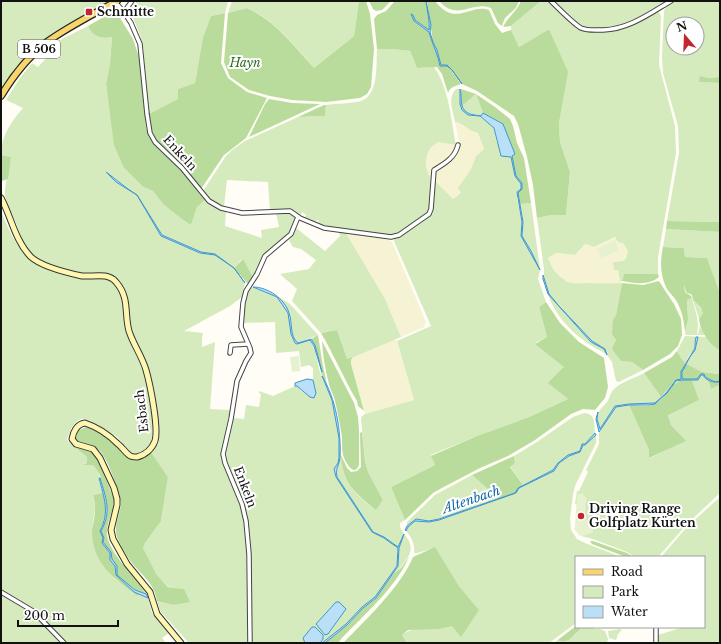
<svg xmlns="http://www.w3.org/2000/svg" width="721" height="644" font-family="'Libre Baskerville',serif">
	<style>
		.farmland { fill: #f6f3d4 }
		.green { fill: #d5ebbd; fill-rule: evenodd }
		.forest { fill: #b9dc9c }
		.pitch { fill: #e6f2cf }
		.water { fill: #b9e0f7; stroke: #3f96cf }
		.lines { fill: none; stroke-linecap: round; stroke-linejoin: round }
		.street-casing { stroke: #444; stroke-width: 5.5 }
		.secondary-casing { stroke: #333; stroke-width: 7 }
		.primary-casing { stroke: #222; stroke-width: 8 }
		.street { stroke: #fff; stroke-width: 3.5 }
		.secondary { stroke: #fff6b0; stroke-width: 5 }
		.primary { stroke: #f9d66b; stroke-width: 5.5 }
		.poi-dot { fill: #c4262e; stroke: #fff; stroke-width: 1.5 }
		.labels { text-anchor: middle; stroke-width: 4; stroke-linejoin: round; paint-order: stroke }
		.shield { fill: #fff; stroke: #585858; stroke-width: 1 }
		.shield-label { font-size: 11px; font-weight: bold; fill: #111 }
		.poi-label { font-size: 12px; font-weight: bold; fill: #111; stroke: #fff; text-anchor: start }
		.park-label { font-size: 12px; font-style: italic; fill: #2f6b1f; stroke: #fff }
		.street-label { font-size: 12px; fill: #111; stroke: #fff }
		.water-label { font-size: 13px; font-style: italic; fill: #1768a6; stroke: #fff }
	</style>
	<rect width="100%" height="100%" fill="#fffdf5"/>
	<g class="farmland">
		<path d="M 455,122 L 464,124 L 475,133 L 478,133 L 484,149 L 476,156 L 471,169 L 459,188 L 461,193 L 452,199 L 434,180 L 435,171 L 447,163 L 454,157 L 460,146 Z"/>
		<path d="M 438,142 L 456,145 L 456,150 L 445,161 L 433,169 L 431,178 L 428,176 L 427,171 L 427,158 L 429,150 Z"/>
		<path d="M 347,233 L 387,239 L 392,242 L 426,322 L 424,327 L 401,337 L 385,299 L 346,235 Z"/>
		<path d="M 616,237 L 623,243 L 628,250 L 627,259 L 623,261 L 614,262 L 618,270 L 620,280 L 622,281 L 622,283 L 607,284 L 591,283 L 573,284 L 567,282 L 563,278 L 562,278 L 554,271 L 549,263 L 548,258 L 556,253 L 575,255 L 584,245 L 586,244 L 594,247 Z"/>
		<path d="M 396,339 L 414,400 L 365,414 L 351,364 L 351,360 L 354,357 Z"/>
	</g>
	<g class="green">
		<path d="M 1,1 L 112,1 C 64,27 31,42 1,90 Z"/>
		<path d="M 137,1 L 228,1 L 225,13 L 211,16 L 203,37 L 195,83 L 178,89 L 179,99 L 149,114 L 143,46 L 140,35 L 130,10 Z"/>
		<path d="M 232,1 L 359,1 L 354,36 L 314,68 C 294,45 275,20 247,8 L 228,13 Z"/>
		<path d="M 541,1 L 549,1 C 558,9 567,19 577,26 C 580,28 584,29 588,30 C 613,37 635,24 655,12 L 659,12 L 661,16 L 659,65 L 675,126 L 676,153 L 658,257 L 658,274 L 624,274 L 622,281 L 620,281 L 618,270 L 614,270 L 613,262 L 623,261 L 626,259 L 628,251 L 623,243 L 618,242 L 615,237 L 594,247 L 586,244 L 584,245 L 575,255 L 556,253 L 548,258 C 552,267 553,271 562,278 L 563,278 L 567,282 C 574,284 581,283 589,283 C 600,283 611,284 622,283 L 616,315 C 610,326 618,349 621,361 L 632,362 L 643,370 L 619,382 L 616,381 L 612,362 L 607,355 L 605,349 L 592,341 L 549,294 L 544,279 L 544,269 L 537,218 L 551,215 L 566,215 L 570,172 L 560,142 L 559,123 L 567,72 L 549,29 L 519,47 L 511,30 L 511,26 Z"/>
		<path d="M 554,1 L 666,1 C 644,14 625,28 598,28 C 591,28 586,27 580,24 Z"/>
		<path d="M 674,1 L 720,1 L 720,77 L 707,78 L 699,82 L 720,83 L 720,222 L 667,221 L 679,153 L 678,126 L 663,73 L 662,57 L 664,11 L 667,5 ZM 673,24 L 697,24 L 697,48 L 673,48 Z"/>
		<path d="M 88,26 C 92,35 103,38 112,36 L 110,64 L 106,84 L 110,114 L 124,168 L 143,187 L 153,191 L 163,204 L 183,220 L 191,225 L 197,207 L 205,200 L 226,211 L 225,226 L 262,238 L 261,230 L 279,227 L 276,213 L 289,212 L 296,218 L 289,234 L 265,253 L 260,261 L 253,277 L 242,259 L 234,268 L 215,254 L 201,252 L 162,235 L 137,195 L 128,189 L 106,172 L 116,182 L 137,195 L 161,236 L 200,253 L 215,255 L 234,268 L 245,283 L 242,297 L 230,306 L 184,331 L 203,333 L 202,339 L 202,347 L 215,342 L 210,409 L 230,410 L 221,458 L 242,509 L 246,545 L 248,643 L 189,643 L 160,611 L 157,601 L 173,605 L 183,589 C 179,588 172,588 168,586 C 155,579 148,560 143,548 L 145,543 L 161,521 L 168,477 L 151,452 L 159,443 C 158,422 156,388 148,369 C 144,356 136,345 132,333 C 126,315 132,290 114,276 C 107,271 89,274 79,272 C 64,269 43,265 31,254 C 23,246 20,231 15,221 C 13,215 6,203 5,196 C 4,188 10,166 11,157 L 1,155 C 1,136 11,122 23,108 L 6,100 L 20,78 L 32,63 L 38,67 L 49,55 L 45,51 L 62,39 Z"/>
		<path d="M 377,49 L 391,49 L 410,51 L 417,68 L 434,67 C 449,88 451,120 456,145 L 438,142 C 435,144 432,147 430,149 C 425,156 425,172 431,178 L 430,209 L 427,213 C 417,222 400,235 386,235 L 325,227 L 317,224 L 319,221 L 317,220 L 316,223 L 310,219 L 305,218 L 306,215 L 302,212 L 300,217 C 289,206 285,209 270,211 L 268,182 L 227,180 L 224,207 L 211,201 L 203,191 L 226,156 L 232,150 L 245,141 L 298,117 L 325,116 L 326,105 C 337,103 350,104 361,101 C 379,95 376,65 377,49 Z"/>
		<path d="M 456,89 L 460,89 L 460,104 L 462,110 L 468,115 L 479,116 L 494,128 L 497,143 L 511,157 L 515,176 L 521,184 L 521,189 L 517,198 L 522,222 L 521,236 L 540,270 L 538,279 L 546,302 L 539,307 L 547,337 L 535,343 L 565,367 L 549,383 L 568,399 L 529,417 L 477,436 L 431,455 L 435,465 L 391,487 L 405,520 L 400,523 L 400,527 L 404,534 L 398,547 L 384,537 L 373,532 L 337,477 L 336,469 L 340,458 L 340,438 C 342,475 344,487 376,510 L 383,500 L 368,472 L 365,461 L 361,419 L 362,416 L 365,414 L 414,400 L 397,341 L 431,326 L 394,241 L 395,238 C 405,234 431,220 433,209 C 435,200 433,189 434,180 L 453,199 L 461,193 L 458,188 L 471,169 L 476,156 L 484,149 L 478,133 C 469,132 465,123 455,122 C 453,111 447,98 456,89 Z"/>
		<path d="M 476,94 L 483,113 L 481,116 C 473,113 465,115 462,106 Z"/>
		<path d="M 531,203 L 540,269 L 522,236 L 523,222 L 520,204 Z"/>
		<path d="M 1,212 C 9,229 17,252 34,262 C 41,266 48,269 56,271 C 65,274 75,278 85,279 C 93,279 106,277 112,282 C 125,294 122,312 125,328 C 127,340 136,352 140,364 C 147,381 150,402 152,420 C 153,432 154,443 144,450 C 140,453 137,454 132,453 C 127,448 122,442 117,437 C 111,433 87,417 81,419 C 73,422 69,433 67,440 L 78,450 L 87,457 L 88,461 L 84,464 L 93,465 L 100,474 L 99,479 L 103,493 L 93,495 L 95,510 L 92,528 L 114,578 L 137,596 L 140,593 L 148,598 L 152,613 L 169,633 L 162,638 L 166,643 L 67,643 L 35,609 L 1,590 Z"/>
		<path d="M 296,228 L 325,251 L 340,236 L 339,232 L 347,233 L 347,235 L 385,299 L 401,337 L 347,360 L 337,330 L 321,333 L 292,301 L 297,289 L 280,274 L 309,269 L 316,260 L 301,249 L 293,247 L 289,240 Z"/>
		<path d="M 666,229 L 720,232 L 720,293 L 707,258 L 685,257 L 684,248 L 663,247 Z"/>
		<path d="M 253,287 L 277,297 L 288,313 L 291,334 L 295,343 L 297,344 L 310,340 C 318,353 317,366 322,378 C 325,385 329,392 332,400 C 337,415 341,443 339,458 C 339,462 337,465 334,469 L 336,477 L 372,532 L 384,538 L 398,548 L 397,566 L 375,597 L 362,607 L 346,624 L 322,643 L 320,643 L 323,639 L 323,635 L 315,627 L 303,638 L 305,643 L 299,642 L 297,643 L 251,643 L 250,545 L 248,524 L 246,510 L 226,459 L 226,451 L 233,418 L 244,419 L 246,405 L 259,407 L 261,394 L 259,393 L 259,391 L 273,396 L 295,386 L 297,386 L 303,392 L 316,391 L 313,380 L 313,368 L 309,365 L 301,367 L 299,351 L 276,353 L 275,322 L 243,323 C 243,312 244,299 249,289 Z"/>
		<path d="M 548,294 L 591,342 L 604,349 L 606,354 C 598,349 589,345 582,339 C 568,329 553,311 548,294 Z"/>
		<path d="M 277,296 L 290,304 L 318,335 L 297,343 C 289,335 294,322 289,312 C 286,306 281,301 277,296 Z"/>
		<path d="M 692,298 C 695,311 700,321 697,334 L 698,334 L 700,326 L 706,335 L 686,335 L 685,333 L 688,320 L 687,300 Z"/>
		<path d="M 693,300 L 703,311 L 703,313 L 699,319 Z"/>
		<path d="M 685,336 L 707,337 L 714,346 L 720,350 L 720,374 L 702,372 L 687,364 L 689,358 L 695,350 L 697,337 L 696,338 L 695,349 L 688,357 L 686,364 L 681,358 L 677,351 Z"/>
		<path d="M 644,373 L 661,397 L 655,403 L 650,404 L 629,404 L 615,406 L 600,430 C 596,413 596,414 607,402 C 610,398 610,393 614,389 C 621,382 635,378 644,373 Z"/>
		<path d="M 701,375 L 703,375 L 705,378 L 708,379 L 711,389 L 720,385 L 720,493 L 688,523 L 658,557 L 635,557 L 627,552 L 593,539 L 581,536 L 593,532 L 593,530 C 583,522 584,509 586,497 L 578,495 L 577,504 L 575,504 L 577,491 L 579,491 L 588,472 L 586,470 L 599,444 L 599,432 L 616,407 L 629,405 L 649,450 L 650,458 L 685,441 L 671,425 L 668,414 L 699,400 L 692,380 L 698,380 Z"/>
		<path d="M 584,413 C 596,414 594,423 595,433 C 592,437 588,444 582,444 L 580,451 L 568,455 L 558,463 L 553,470 L 523,485 L 510,466 L 515,463 L 514,456 L 537,442 L 573,417 Z"/>
		<path d="M 596,435 L 596,443 L 575,486 L 573,494 L 570,518 L 571,530 L 577,539 L 585,543 L 621,557 L 576,557 L 576,623 L 549,643 L 407,643 L 402,635 C 414,625 434,630 449,626 C 460,624 470,615 479,610 L 459,586 L 435,548 L 417,553 L 414,553 C 415,544 412,538 406,531 L 408,527 L 415,521 L 429,522 L 439,520 L 516,493 L 519,488 L 554,471 L 559,463 L 569,456 L 580,452 L 583,445 L 585,445 Z"/>
		<path d="M 472,475 L 499,499 L 438,519 L 429,521 L 416,519 L 407,526 L 407,522 L 435,495 Z"/>
		<path d="M 720,497 L 720,643 L 658,643 L 658,635 L 684,627 L 704,627 L 704,557 L 661,557 L 687,527 Z"/>
		<path d="M 404,534 C 412,543 413,551 406,560 C 402,566 399,570 393,574 L 398,566 L 399,548 Z"/>
		<path d="M 2,594 L 32,612 L 61,643 L 1,643 Z"/>
		<path d="M 576,626 L 576,627 L 593,627 L 594,629 L 600,629 L 605,631 L 608,639 L 607,643 L 554,643 Z"/>
		<path d="M 620,629 L 622,630 L 618,634 L 616,640 L 609,638 L 608,631 Z"/>
	</g>
	<g class="forest">
		<path d="M 359,1 L 366,1 L 370,14 L 374,49 L 371,87 L 367,94 L 360,98 L 326,102 L 292,100 L 270,96 L 249,90 L 230,77 L 224,62 L 228,13 L 247,8 C 276,21 293,45 314,68 L 354,36 Z"/>
		<path d="M 369,1 L 391,1 L 382,10 L 376,11 L 373,9 Z"/>
		<path d="M 395,1 L 426,1 C 427,11 430,21 429,31 L 415,20 L 413,15 L 413,16 L 414,21 L 429,32 C 432,44 438,54 441,66 L 447,66 L 451,70 L 461,84 C 455,86 450,87 448,93 L 442,74 L 437,67 L 417,68 L 410,51 L 391,49 L 377,49 L 374,19 L 377,15 L 386,11 Z"/>
		<path d="M 427,1 L 435,1 C 456,28 470,3 489,10 L 495,24 L 502,33 L 511,30 L 519,47 L 549,29 L 568,72 L 559,123 L 560,142 L 570,172 L 566,215 L 551,215 L 537,218 L 533,185 L 527,157 L 518,124 L 514,116 L 477,91 L 462,84 L 452,70 L 447,65 L 441,65 L 437,50 L 433,42 Z"/>
		<path d="M 439,1 L 519,1 C 516,10 512,11 506,17 C 504,19 503,23 502,26 L 498,23 L 491,8 C 472,0 458,22 439,1 Z"/>
		<path d="M 521,1 L 541,1 L 511,26 L 503,27 C 508,17 517,11 521,1 Z"/>
		<path d="M 117,13 L 133,39 L 140,60 L 146,127 C 151,146 168,156 181,170 C 190,180 196,190 205,200 L 197,207 L 191,225 L 183,220 L 163,204 L 153,191 L 143,187 L 124,168 L 114,145 L 106,84 L 110,64 L 112,37 C 101,38 94,38 88,26 L 109,14 Z"/>
		<path d="M 225,13 L 221,63 L 228,78 L 247,92 L 267,98 L 246,138 L 224,155 L 201,189 L 183,166 L 157,141 L 152,131 L 149,114 L 178,99 L 178,89 L 195,83 L 203,37 L 211,16 Z"/>
		<path d="M 700,76 L 707,78 L 720,77 L 720,83 L 699,82 Z"/>
		<path d="M 461,89 L 476,94 L 495,107 L 510,119 L 513,126 L 517,143 L 524,158 L 531,203 L 520,204 L 518,193 L 522,189 L 522,183 L 516,176 L 512,156 L 515,154 L 502,123 L 483,113 L 476,94 L 462,106 Z"/>
		<path d="M 269,99 L 292,103 L 320,104 L 249,137 L 265,104 Z"/>
		<path d="M 324,105 L 326,105 L 325,116 L 298,117 Z"/>
		<path d="M 1,155 L 11,157 L 8,179 L 2,181 L 1,184 Z"/>
		<path d="M 667,221 L 720,222 L 720,232 L 666,229 Z"/>
		<path d="M 663,247 L 684,248 L 685,257 L 707,258 L 720,293 L 720,350 C 709,345 700,330 699,319 L 703,313 L 701,308 L 693,300 L 692,295 L 686,292 L 684,284 L 685,292 L 691,296 L 692,298 L 687,300 L 688,320 L 685,332 C 684,321 682,311 677,302 C 674,296 668,292 666,287 C 660,274 660,261 663,247 Z"/>
		<path d="M 243,259 L 253,277 L 248,284 L 234,268 Z"/>
		<path d="M 624,274 L 658,274 L 659,277 C 648,286 635,283 622,281 Z"/>
		<path d="M 659,281 L 664,289 L 674,304 L 681,319 L 682,335 L 678,346 L 670,354 L 643,370 L 632,362 L 621,361 L 612,349 L 616,340 L 612,334 L 613,320 L 616,315 L 622,283 L 643,285 Z"/>
		<path d="M 546,302 L 560,323 L 579,342 L 604,358 L 608,387 L 605,398 L 595,410 L 583,409 L 571,414 L 535,440 L 508,456 L 480,468 L 440,489 L 433,493 L 405,520 L 391,487 L 435,465 L 431,456 L 477,436 L 529,417 L 568,399 L 548,383 L 564,367 L 535,344 L 547,337 L 539,307 Z"/>
		<path d="M 337,330 L 347,359 L 353,357 L 351,360 L 351,364 L 364,411 L 358,406 L 357,401 C 344,379 334,355 321,333 Z"/>
		<path d="M 318,335 L 322,361 L 327,385 L 322,376 L 315,345 L 311,339 Z"/>
		<path d="M 322,341 L 354,403 L 358,417 L 359,430 L 359,465 C 354,478 345,462 343,455 C 342,450 342,443 342,437 C 340,425 338,413 335,401 C 334,395 330,390 329,384 C 325,369 323,356 322,341 Z"/>
		<path d="M 677,351 L 681,358 L 686,364 L 681,371 L 681,379 L 676,380 L 661,397 L 644,373 L 672,357 Z"/>
		<path d="M 687,364 L 702,372 L 720,374 L 720,381 L 715,382 L 705,377 L 704,374 L 701,374 L 698,379 L 682,379 L 682,371 Z"/>
		<path d="M 708,379 L 715,383 L 720,382 L 720,385 L 711,389 Z"/>
		<path d="M 683,380 L 692,380 L 699,400 L 668,415 L 671,425 L 686,441 L 649,458 L 649,450 L 629,405 C 636,405 648,408 655,404 C 667,398 669,383 683,380 Z"/>
		<path d="M 86,427 L 98,432 L 112,442 L 130,459 L 140,460 L 151,452 L 168,477 L 161,521 L 145,543 L 143,548 L 156,574 L 163,582 L 168,587 L 184,589 L 190,602 L 173,605 L 157,601 C 154,581 139,574 129,559 C 124,552 120,544 117,537 C 113,526 120,515 121,504 C 121,494 107,458 100,451 C 93,445 86,443 78,441 L 75,437 L 79,430 Z"/>
		<path d="M 362,432 L 365,461 L 368,472 L 383,500 L 376,510 C 354,492 343,484 341,455 L 347,468 L 351,472 L 357,471 L 361,467 L 360,433 Z"/>
		<path d="M 73,446 L 91,452 L 97,458 L 114,499 C 114,511 106,523 107,535 C 109,553 137,579 146,594 L 135,590 L 117,575 L 117,566 L 112,559 L 111,552 L 103,542 L 104,538 L 101,531 C 110,515 108,505 103,488 C 102,483 100,479 100,474 L 93,465 L 84,465 L 87,462 L 87,457 Z"/>
		<path d="M 514,456 L 515,463 L 510,467 L 523,485 L 518,488 L 515,493 L 499,499 L 472,475 Z"/>
		<path d="M 103,493 C 107,507 107,519 100,531 L 103,538 L 102,543 L 110,553 L 110,560 L 115,566 L 116,575 L 134,592 L 140,593 L 137,596 C 112,576 92,564 92,529 C 93,523 95,517 95,510 C 95,505 94,500 93,495 Z"/>
		<path d="M 590,541 L 593,541 L 627,553 L 633,557 L 626,557 L 592,544 Z"/>
		<path d="M 435,547 L 459,586 L 479,610 L 461,637 L 452,626 L 438,629 L 408,630 L 402,635 L 407,643 L 343,643 C 365,621 402,585 413,557 Z"/>
		<path d="M 409,557 C 396,587 365,614 342,638 L 338,643 L 325,643 L 347,625 L 363,608 L 376,598 L 393,574 L 401,568 Z"/>
		<path d="M 576,626 L 576,627 L 580,627 L 580,629 C 578,632 575,633 573,636 C 568,641 565,643 558,640 Z"/>
	</g>
	<g class="pitch">
		<path d="M 615,240 L 619,250 L 601,258 L 597,249 Z"/>
		<path d="M 299,356 L 300,371 L 292,372 L 290,357 Z"/>
		<path d="M 582,493 L 586,497 C 584,509 583,522 593,530 L 593,532 L 580,536 L 574,529 L 575,527 L 577,495 Z"/>
	</g>
	<g class="water">
		<path d="M 426,1 L 431,25 L 430,32 L 433,42 L 437,50 L 441,65 L 447,65 L 452,70 L 462,84 L 452,70 L 447,66 L 440,66 C 438,54 432,44 429,32 L 414,21 L 411,14 L 413,15 L 415,20 L 429,30 C 430,22 427,10 426,1 Z"/>
		<path d="M 460,89 C 463,96 458,108 468,113 C 471,115 477,115 481,116 L 483,113 L 503,124 L 515,154 L 512,156 L 516,176 L 522,183 L 522,189 L 518,193 L 523,222 L 522,236 L 531,251 L 540,270 L 521,236 L 522,222 L 517,192 L 521,189 L 521,184 L 515,176 L 511,157 L 501,156 L 494,128 L 480,116 L 468,115 L 462,110 L 460,104 Z"/>
		<path d="M 106,172 L 128,189 L 137,195 L 162,235 L 201,252 L 215,254 L 234,268 L 245,283 L 234,268 L 215,255 L 200,253 L 161,236 L 137,195 L 116,182 Z"/>
		<path d="M 543,275 L 549,294 L 559,306 L 592,341 L 605,349 L 607,355 L 604,349 L 591,342 L 548,294 L 543,279 Z"/>
		<path d="M 253,287 C 268,287 285,299 289,313 C 293,323 289,336 298,343 L 311,339 L 315,345 L 322,372 L 314,346 L 310,340 L 297,344 L 295,343 L 291,334 L 288,313 L 277,297 Z"/>
		<path d="M 696,337 L 698,337 L 695,350 L 689,358 L 684,369 L 682,371 L 682,379 L 697,379 L 701,374 L 704,374 L 705,377 L 715,382 L 720,381 L 720,382 C 714,383 706,381 703,375 L 701,375 L 698,380 L 683,380 L 676,381 L 667,393 L 655,404 L 650,405 L 629,405 L 616,407 L 599,432 L 596,419 L 598,412 L 597,419 L 600,429 L 615,406 L 629,404 L 655,403 L 666,393 L 676,380 L 681,379 L 681,371 C 683,369 694,350 695,348 C 695,344 695,341 696,337 Z"/>
		<path d="M 322,376 C 336,399 341,430 340,456 C 340,465 335,467 337,477 L 373,532 L 384,537 L 398,547 L 404,534 L 399,548 L 398,566 L 376,598 L 363,608 L 347,625 L 325,643 L 322,643 L 346,624 L 362,607 L 375,597 L 397,566 L 398,548 L 384,538 L 372,532 L 336,477 L 334,469 L 338,463 L 339,458 L 339,438 L 332,400 Z"/>
		<path d="M 307,379 L 313,380 L 316,393 L 314,398 L 310,397 L 297,386 L 295,386 L 295,383 Z"/>
		<path d="M 595,433 L 596,435 L 585,445 L 583,445 L 580,452 L 569,456 L 559,463 L 554,471 L 519,488 L 516,493 L 439,520 L 429,522 L 415,521 L 408,527 L 406,531 L 405,530 L 407,526 L 416,519 L 429,521 L 439,519 L 515,493 L 518,488 L 553,470 L 558,463 L 568,455 L 580,451 L 582,444 L 585,444 Z"/>
		<path d="M 99,478 L 100,478 C 106,498 112,512 101,531 L 104,538 L 103,542 L 111,552 L 112,559 L 117,566 L 117,575 L 135,590 L 146,594 L 148,598 L 134,592 L 116,575 L 115,566 L 110,560 L 110,553 L 102,543 L 103,538 L 100,531 C 110,512 104,498 99,478 Z"/>
		<path d="M 336,602 L 339,602 L 346,609 L 328,634 L 325,635 L 316,624 Z"/>
		<path d="M 312,627 L 315,627 L 323,635 L 323,639 L 320,643 L 305,643 L 303,638 Z"/>
	</g>
	<g class="lines">
		<g class="street-casing">
			<g id="street">
				<path d="M 551,1 C 558,8 574,24 581,28 C 588,31 596,30 603,30 C 629,29 649,14 671,1"/>
				<path d="M 115,2 L 124,12 L 131,23 L 140,44 L 147,114 L 150,133 L 155,142 L 182,168 L 209,201 L 221,208 L 242,213 L 290,211 L 300,218 L 324,228 L 391,237 L 399,235 L 429,214 L 431,209 L 434,170 C 444,164 455,158 458,145"/>
				<path d="M 124,12 L 132,1"/>
				<path d="M 230,353 L 231,345 L 248,344"/>
				<path d="M 1,592 L 33,611 L 64,643"/>
				<path d="M 656,627 L 656,643"/>
				<path d="M 250,643 L 249,554 L 246,521 L 242,504 L 225,463 L 223,454 L 231,419 L 237,381 L 246,361 L 251,353 L 250,348 L 241,327 L 243,303 L 246,291 L 257,274 L 265,256 L 291,234 L 298,217"/>
			</g>
		</g>
		<g class="secondary-casing">
			<path id="secondary" d="M 1,198 C 11,216 15,241 31,257 C 41,266 68,273 82,276 C 93,277 108,272 116,282 C 130,298 124,313 129,331 C 133,344 142,356 146,370 C 150,384 159,428 155,441 C 152,449 145,455 137,457 C 134,457 131,457 129,455 C 125,452 122,447 118,444 C 110,436 97,427 85,423 C 77,424 73,432 72,439 L 76,444 L 93,449 L 100,458 L 114,488 L 117,499 L 117,505 L 111,530 L 113,539 L 127,564 L 150,592 L 157,614 L 181,643"/>
		</g>
		<g class="primary-casing">
			<path id="primary" d="M 1,96 C 13,76 29,56 47,42 C 69,26 94,14 117,1"/>
		</g>
		<use href="#street" class="street"/>
		<use href="#secondary" class="secondary"/>
		<use href="#primary" class="primary"/>
	</g>
	<g class="poi-dot">
		<rect x="85" y="8" width="8" height="8" rx="2"/>
		<circle cx="581" cy="516" r="4"/>
	</g>
	<g class="labels">
		<rect class="shield" x="18" y="40" width="42" height="18" rx="3"/>
		<g class="shield-label">
			<text x="39" y="53">B 506</text>
		</g>
		<g class="poi-label">
			<text x="97" y="16">Schmitte</text>
			<text x="589" y="513">Driving Range<tspan x="589" dy="14">Golfplatz Kürten</tspan></text>
		</g>
		<g class="park-label">
			<text x="245" y="67">Hayn</text>
		</g>
		<g class="street-label">
			<text transform="translate(180 153) rotate(47)" y="4">Enkeln</text>
			<text transform="translate(142 411) rotate(-97)" y="4">Esbach</text>
			<text transform="translate(245 487) rotate(69)" y="4">Enkeln</text>
		</g>
		<g class="water-label">
			<text transform="translate(471 499) rotate(-19)" y="5">Altenbach</text>
		</g>
	</g>
	<rect width="721" height="644" fill="none" stroke="#111111" stroke-width="4"/>
	<rect x="575" y="556" width="130" height="72" fill="#ffffff" stroke="#a0a0a0"/>
	<rect x="583" y="569" width="20" height="6" fill="#f9d66b" stroke="#a0a0a0"/>
	<text x="611" y="576" font-size="12" fill="#111111">Road</text>
	<rect x="583" y="586" width="20" height="12" fill="#d5ebbd" stroke="#a0a0a0"/>
	<text x="611" y="596" font-size="12" fill="#111111">Park</text>
	<rect x="583" y="606" width="20" height="12" fill="#b9e0f7" stroke="#a0a0a0"/>
	<text x="611" y="616" font-size="12" fill="#111111">Water</text>
	<g transform="translate(685 36) rotate(341)"><circle r="19" fill="#ffffff" stroke="#a0a0a0"/>
	<path d="M0-3L7 15L0 10L-7 15Z" fill="#c4262e"/>
	<text y="-6" font-size="11" font-weight="bold" text-anchor="middle" fill="#111111">N</text>
	</g>
	<path d="M18 620v6h100v-6" fill="none" stroke="#111111" stroke-width="2"/>
	<text x="24" y="620" font-size="12" fill="#111111" stroke="#ffffff" stroke-width="3" paint-order="stroke">200 m</text>
</svg>
